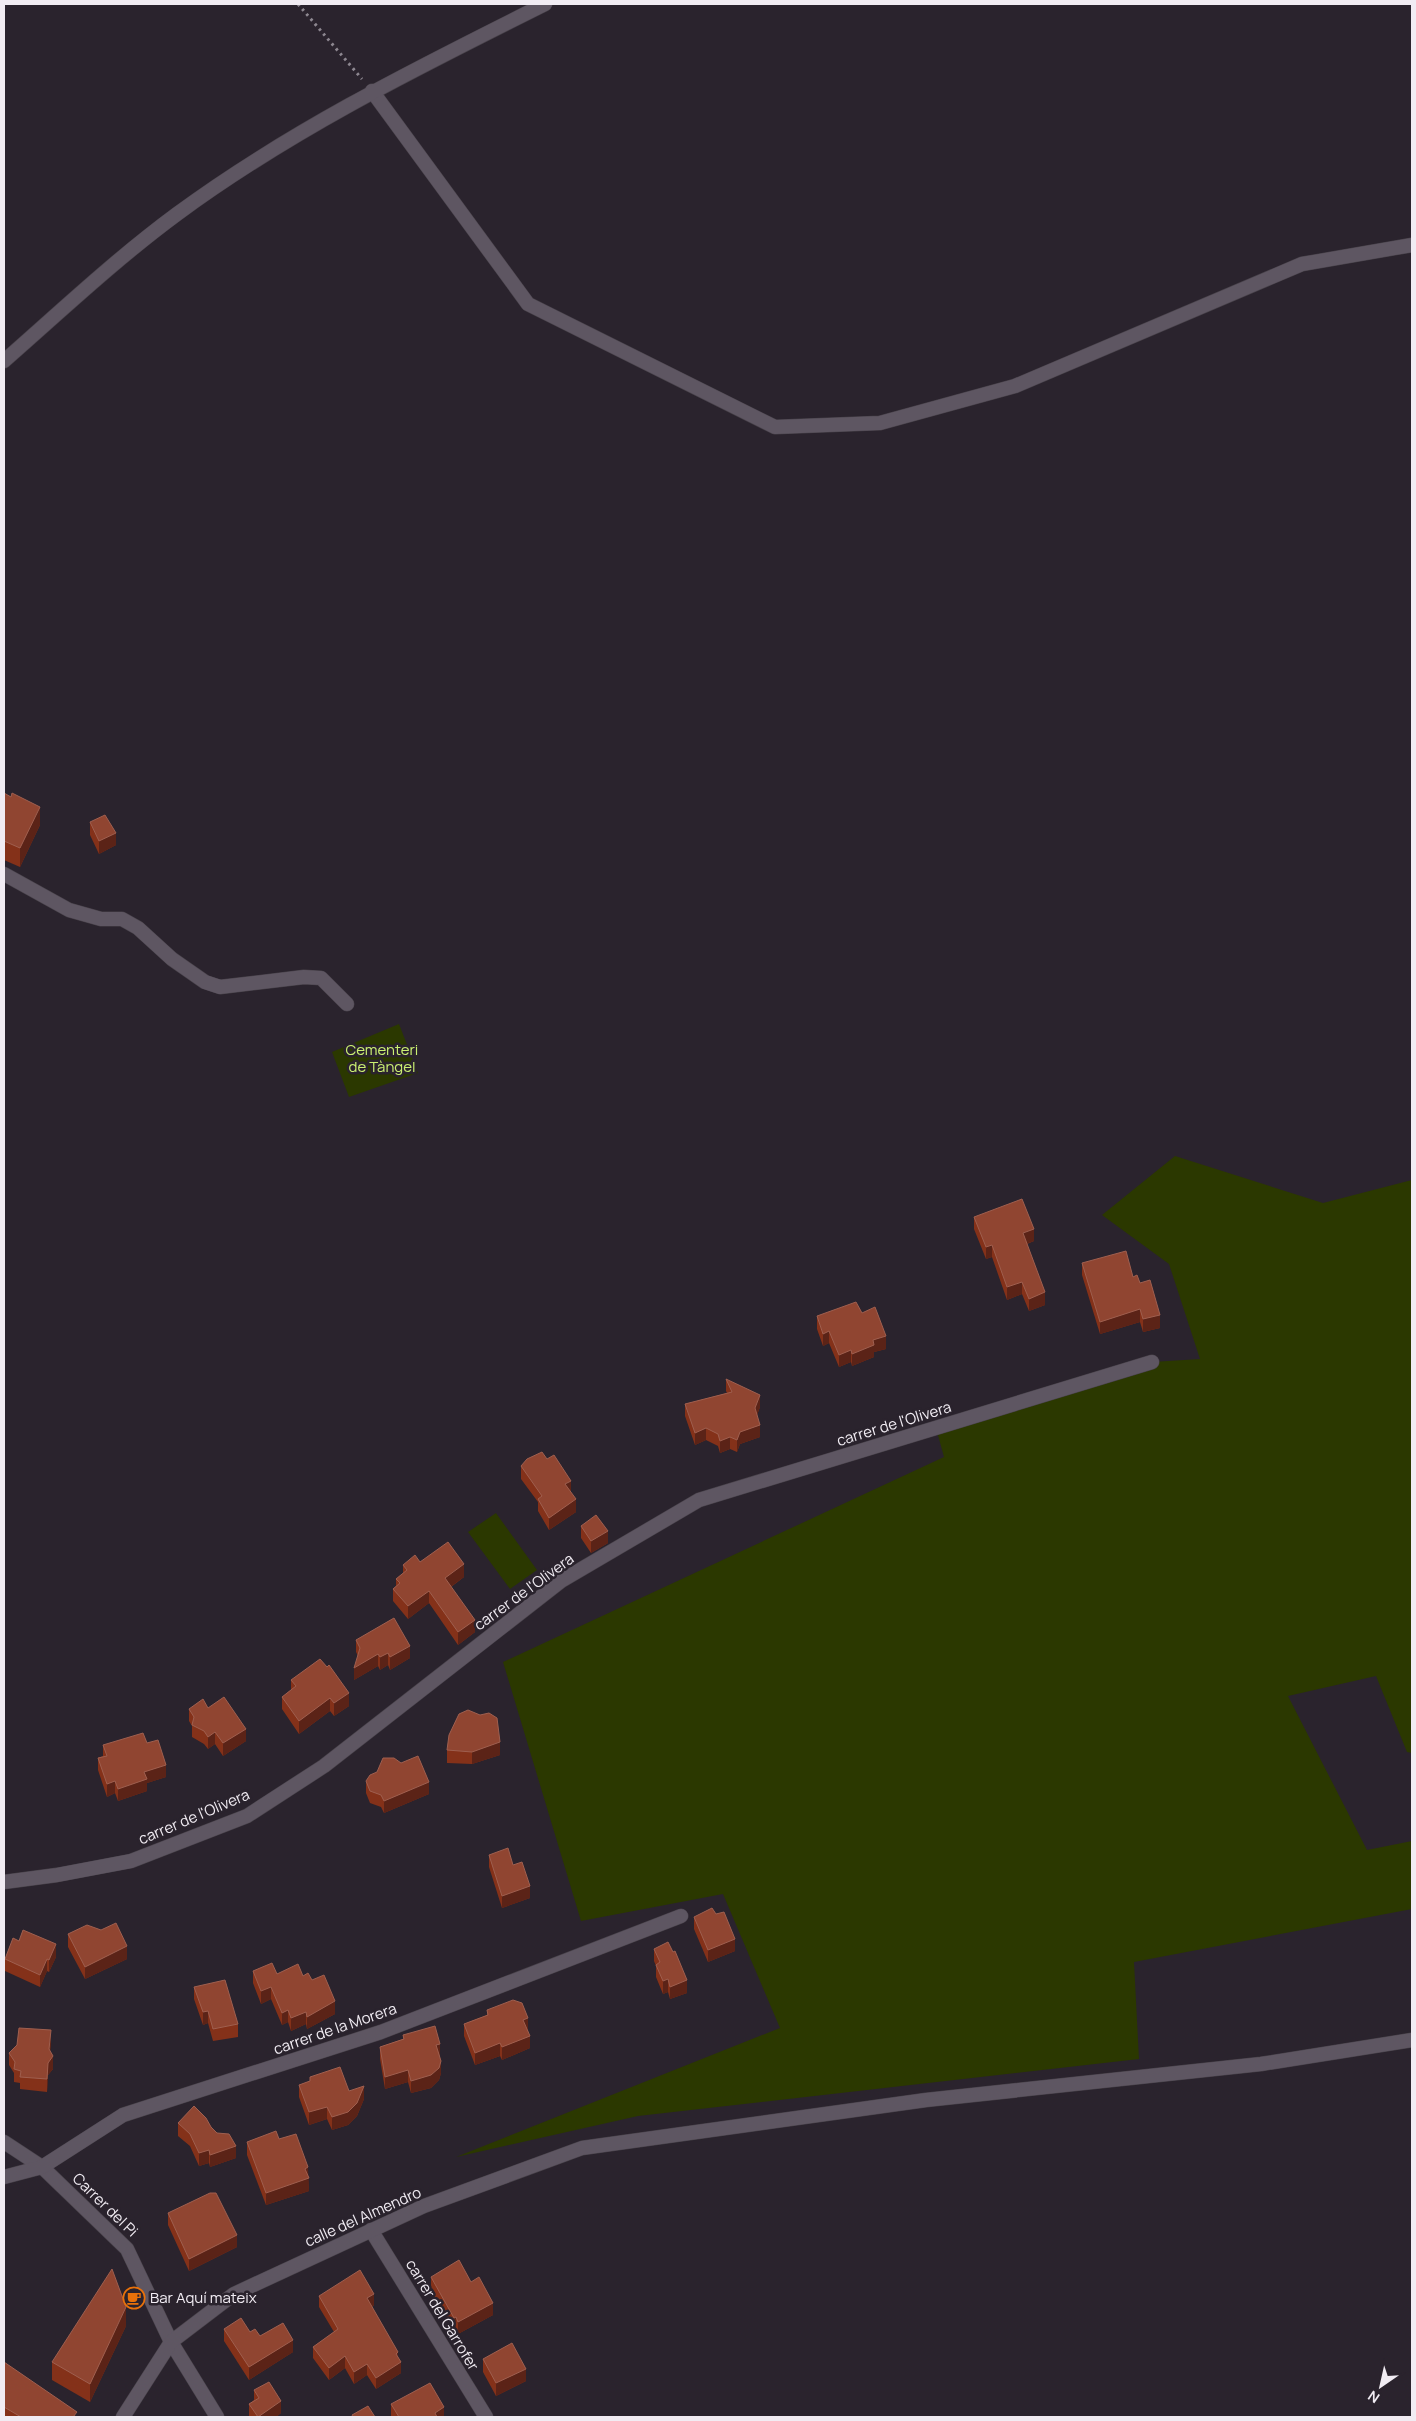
<svg xmlns="http://www.w3.org/2000/svg" width="1416" height="2421" font-family="Manrope,sans-serif">
	<style>
		.green { fill: #2b3800 }
		.lines { fill: none; stroke-linecap: round; stroke-linejoin: round }
		.minor-casing { stroke: #48424a; stroke-width: 15 }
		.path { stroke: #8d8790; stroke-width: 3; stroke-dasharray: 2.5 4; stroke-linecap: butt }
		.minor { stroke: #5e5662; stroke-width: 14 }
		.wall { fill: #843119 }
		.shaded-wall { fill: #5b2317 }
		.building { fill: #904531; stroke: #9f5f4f }
		.labels { text-anchor: middle; stroke-width: 5; stroke-linejoin: round; paint-order: stroke }
		.park-label { font-size: 15px; fill: #cbf072; stroke: #2a232d }
		.street-label { font-size: 15px; fill: #f1ecf3; stroke: #2a232d }
		.poi-label { font-size: 15px; fill: #f1ecf3; stroke: #2a232d; text-anchor: start }
	</style>
	<rect width="100%" height="100%" fill="#2a232d"/>
	<g class="green">
		<path d="M 399,1024 L 418,1073 L 349,1097 L 332,1052 Z"/>
		<path d="M 1175,1156 L 1323,1203 L 1412,1180 L 1412,1753 L 1407,1752 L 1376,1676 L 1288,1696 L 1367,1850 L 1412,1841 L 1412,1909 L 1134,1962 L 1139,2059 L 638,2116 L 456,2157 L 780,2028 L 723,1894 L 581,1921 L 503,1662 L 944,1457 L 936,1428 L 1152,1362 L 1200,1359 L 1169,1264 L 1102,1215 Z"/>
		<path d="M 496,1513 L 537,1570 L 510,1589 L 468,1532 Z"/>
	</g>
	<g class="lines">
		<g class="minor-casing">
			<g id="minor">
				<path d="M 372,91 L 528,304 L 775,427 L 880,423 L 1015,386 L 1302,264 L 1412,245"/>
				<path d="M 4,361 C 61,311 116,259 177,214 C 291,130 419,67 545,4"/>
				<path d="M 4,874 L 69,910 L 101,919 L 122,919 L 138,928 L 172,959 L 205,982 L 220,987 L 304,977 L 321,978 L 347,1004"/>
				<path d="M 4,1882 L 57,1875 L 131,1861 L 247,1816 L 324,1766 L 561,1581 L 699,1500 L 1152,1362"/>
				<path d="M 4,2142 L 42,2167 L 127,2249 L 171,2342 L 217,2417"/>
				<path d="M 4,2177 L 42,2167 L 123,2115 L 381,2032 L 681,1916"/>
				<path d="M 371,2230 L 486,2417"/>
				<path d="M 123,2417 L 171,2342 L 234,2294 L 424,2206 L 582,2148 L 926,2100 L 1261,2064 L 1412,2040"/>
			</g>
		</g>
		<path class="path" d="M 298,4 L 362,79"/>
		<use href="#minor" class="minor"/>
	</g>
	<g class="wall">
		<path d="M 4,793 L 11,797 L 40,825 L 20,867 L 4,860 Z"/>
		<path d="M 90,822 L 116,845 L 99,854 L 90,835 Z"/>
		<path d="M 974,1217 L 1034,1241 L 1027,1244 L 1045,1305 L 1029,1311 L 1022,1294 L 1007,1300 L 992,1257 L 986,1259 L 974,1229 Z"/>
		<path d="M 1082,1263 L 1133,1277 L 1140,1283 L 1160,1328 L 1143,1332 L 1140,1322 L 1100,1334 L 1082,1275 Z"/>
		<path d="M 862,1313 L 886,1349 L 874,1352 L 874,1357 L 852,1366 L 851,1362 L 839,1367 L 829,1343 L 823,1346 L 817,1329 L 817,1316 Z"/>
		<path d="M 726,1379 L 760,1407 L 757,1415 L 760,1437 L 740,1444 L 737,1452 L 730,1449 L 720,1453 L 718,1446 L 706,1440 L 695,1445 L 685,1416 L 685,1404 L 727,1393 L 726,1391 Z"/>
		<path d="M 547,1459 L 571,1493 L 576,1512 L 549,1530 L 538,1511 L 538,1502 L 521,1479 L 521,1466 Z"/>
		<path d="M 581,1526 L 608,1543 L 591,1553 L 581,1538 Z"/>
		<path d="M 420,1562 L 464,1577 L 451,1587 L 475,1632 L 458,1645 L 429,1603 L 408,1619 L 393,1601 L 393,1589 L 396,1586 L 396,1579 L 403,1573 L 403,1565 Z"/>
		<path d="M 356,1640 L 410,1658 L 390,1670 L 388,1665 L 380,1670 L 378,1666 L 354,1680 L 358,1656 L 356,1652 Z"/>
		<path d="M 291,1680 L 349,1706 L 334,1716 L 330,1711 L 299,1734 L 282,1709 L 282,1697 L 291,1690 Z"/>
		<path d="M 208,1708 L 246,1741 L 223,1756 L 215,1744 L 208,1749 L 204,1744 L 192,1737 L 192,1726 L 189,1721 L 189,1709 Z"/>
		<path d="M 480,1715 L 500,1755 L 472,1764 L 447,1763 L 447,1750 Z"/>
		<path d="M 147,1743 L 166,1777 L 147,1783 L 147,1791 L 118,1801 L 115,1793 L 107,1797 L 98,1770 L 98,1758 L 103,1756 L 103,1745 Z"/>
		<path d="M 366,1781 L 429,1794 L 384,1813 L 381,1807 L 370,1803 L 366,1793 Z"/>
		<path d="M 489,1855 L 513,1865 L 530,1898 L 502,1908 L 489,1867 Z"/>
		<path d="M 694,1917 L 735,1951 L 708,1962 L 694,1929 Z"/>
		<path d="M 68,1934 L 127,1959 L 85,1979 L 68,1947 Z"/>
		<path d="M 19,1941 L 56,1957 L 49,1972 L 47,1971 L 40,1987 L 5,1971 L 5,1959 Z"/>
		<path d="M 654,1949 L 687,1993 L 670,1999 L 668,1992 L 663,1994 L 656,1977 L 656,1966 L 654,1961 Z"/>
		<path d="M 253,1971 L 303,1976 L 312,1980 L 335,2014 L 307,2029 L 306,2024 L 291,2031 L 288,2022 L 282,2025 L 271,1999 L 261,2004 L 253,1983 Z"/>
		<path d="M 194,1987 L 238,2024 L 238,2037 L 213,2041 L 208,2023 L 203,2025 L 194,1999 Z"/>
		<path d="M 487,2010 L 528,2030 L 530,2048 L 502,2060 L 500,2056 L 475,2065 L 464,2036 L 464,2024 L 487,2015 Z"/>
		<path d="M 403,2035 L 440,2056 L 439,2056 L 441,2073 L 439,2080 L 431,2088 L 411,2093 L 408,2082 L 385,2089 L 380,2059 L 380,2047 L 403,2039 Z"/>
		<path d="M 51,2043 L 50,2051 L 53,2069 L 48,2075 L 47,2092 L 20,2089 L 20,2083 L 14,2082 L 14,2073 L 9,2065 L 9,2053 Z"/>
		<path d="M 310,2077 L 349,2091 L 364,2099 L 357,2116 L 348,2125 L 332,2130 L 327,2119 L 309,2125 L 299,2097 L 299,2085 L 310,2081 Z"/>
		<path d="M 178,2123 L 211,2127 L 236,2158 L 210,2167 L 209,2163 L 199,2166 L 190,2146 L 178,2136 Z"/>
		<path d="M 279,2139 L 308,2177 L 309,2191 L 266,2205 L 247,2155 L 247,2142 Z"/>
		<path d="M 168,2213 L 237,2247 L 189,2271 L 168,2225 Z"/>
		<path d="M 431,2277 L 471,2282 L 493,2315 L 458,2334 L 456,2329 L 454,2330 L 431,2290 Z"/>
		<path d="M 319,2296 L 374,2305 L 372,2307 L 398,2356 L 401,2373 L 376,2389 L 367,2375 L 354,2384 L 345,2368 L 329,2380 L 313,2358 L 313,2347 L 334,2332 L 319,2307 Z"/>
		<path d="M 126,2326 L 90,2402 L 52,2380 L 52,2362 Z"/>
		<path d="M 224,2329 L 250,2332 L 293,2352 L 249,2380 L 224,2341 Z"/>
		<path d="M 483,2359 L 526,2381 L 496,2396 L 483,2372 Z"/>
		<path d="M 4,2362 L 77,2417 L 4,2417 Z"/>
		<path d="M 254,2390 L 281,2413 L 276,2417 L 250,2417 L 249,2416 L 249,2404 L 254,2400 Z"/>
		<path d="M 391,2404 L 444,2417 L 392,2417 L 391,2416 Z"/>
	</g>
	<g class="shaded-wall">
		<path d="M 40,807 L 40,825 L 20,867 L 20,848 Z"/>
		<path d="M 116,833 L 116,845 L 99,854 L 99,841 Z"/>
		<path d="M 1034,1229 L 1034,1241 L 1023,1245 L 1023,1233 Z"/>
		<path d="M 992,1245 L 992,1257 L 986,1259 L 986,1247 Z"/>
		<path d="M 1022,1282 L 1022,1294 L 1007,1300 L 1007,1287 Z"/>
		<path d="M 1045,1292 L 1045,1305 L 1029,1311 L 1029,1299 Z"/>
		<path d="M 1140,1309 L 1140,1322 L 1100,1334 L 1100,1322 Z"/>
		<path d="M 1160,1315 L 1160,1328 L 1143,1332 L 1143,1319 Z"/>
		<path d="M 829,1331 L 829,1343 L 823,1346 L 823,1334 Z"/>
		<path d="M 886,1336 L 886,1349 L 874,1352 L 874,1357 L 852,1366 L 852,1354 L 873,1340 Z"/>
		<path d="M 851,1350 L 851,1362 L 839,1367 L 839,1355 Z"/>
		<path d="M 760,1395 L 760,1407 L 755,1420 L 755,1408 Z"/>
		<path d="M 760,1425 L 760,1437 L 740,1444 L 737,1452 L 737,1440 L 740,1432 Z"/>
		<path d="M 706,1428 L 706,1440 L 695,1445 L 695,1433 Z"/>
		<path d="M 730,1437 L 730,1449 L 720,1453 L 720,1441 Z"/>
		<path d="M 571,1481 L 571,1493 L 565,1484 Z"/>
		<path d="M 576,1499 L 576,1512 L 549,1530 L 549,1518 Z"/>
		<path d="M 608,1531 L 608,1543 L 591,1553 L 591,1541 Z"/>
		<path d="M 464,1564 L 464,1577 L 445,1591 L 445,1578 Z"/>
		<path d="M 429,1591 L 429,1603 L 408,1619 L 408,1606 Z"/>
		<path d="M 475,1620 L 475,1632 L 458,1645 L 458,1632 Z"/>
		<path d="M 410,1646 L 410,1658 L 390,1670 L 390,1657 Z"/>
		<path d="M 388,1653 L 388,1665 L 380,1670 L 380,1657 Z"/>
		<path d="M 378,1654 L 378,1666 L 354,1680 L 354,1668 Z"/>
		<path d="M 349,1693 L 349,1706 L 334,1716 L 334,1703 Z"/>
		<path d="M 330,1698 L 330,1711 L 299,1734 L 299,1721 Z"/>
		<path d="M 246,1729 L 246,1741 L 223,1756 L 223,1743 Z"/>
		<path d="M 215,1732 L 215,1744 L 208,1749 L 208,1737 Z"/>
		<path d="M 500,1742 L 500,1755 L 472,1764 L 472,1752 Z"/>
		<path d="M 166,1765 L 166,1777 L 147,1783 L 147,1791 L 118,1801 L 118,1789 L 144,1772 Z"/>
		<path d="M 115,1781 L 115,1793 L 107,1797 L 107,1784 Z"/>
		<path d="M 429,1782 L 429,1794 L 384,1813 L 384,1801 Z"/>
		<path d="M 530,1886 L 530,1898 L 502,1908 L 502,1896 Z"/>
		<path d="M 735,1939 L 735,1951 L 708,1962 L 708,1950 Z"/>
		<path d="M 56,1944 L 56,1957 L 49,1972 L 49,1960 Z"/>
		<path d="M 127,1946 L 127,1959 L 85,1979 L 85,1967 Z"/>
		<path d="M 47,1959 L 47,1971 L 40,1987 L 40,1975 Z"/>
		<path d="M 668,1979 L 668,1992 L 663,1994 L 663,1981 Z"/>
		<path d="M 687,1980 L 687,1993 L 670,1999 L 670,1987 Z"/>
		<path d="M 271,1987 L 271,1999 L 261,2004 L 261,1991 Z"/>
		<path d="M 335,2001 L 335,2014 L 307,2029 L 307,2017 Z"/>
		<path d="M 288,2010 L 288,2022 L 282,2025 L 282,2013 Z"/>
		<path d="M 208,2011 L 208,2023 L 203,2025 L 203,2012 Z"/>
		<path d="M 306,2012 L 306,2024 L 291,2031 L 291,2018 Z"/>
		<path d="M 528,2018 L 528,2030 L 523,2032 L 523,2020 Z"/>
		<path d="M 51,2030 L 51,2043 L 49,2061 L 53,2056 L 53,2069 L 48,2075 L 47,2092 L 47,2079 Z"/>
		<path d="M 530,2036 L 530,2048 L 502,2060 L 502,2047 Z"/>
		<path d="M 500,2043 L 500,2056 L 475,2065 L 475,2053 Z"/>
		<path d="M 440,2044 L 440,2056 L 436,2057 L 436,2045 Z"/>
		<path d="M 441,2061 L 441,2073 L 439,2080 L 431,2088 L 411,2093 L 411,2081 Z"/>
		<path d="M 408,2070 L 408,2082 L 385,2089 L 385,2077 Z"/>
		<path d="M 364,2086 L 364,2099 L 357,2116 L 348,2125 L 332,2130 L 332,2117 Z"/>
		<path d="M 327,2107 L 327,2119 L 309,2125 L 309,2112 Z"/>
		<path d="M 236,2146 L 236,2158 L 210,2167 L 210,2155 Z"/>
		<path d="M 209,2150 L 209,2163 L 199,2166 L 199,2153 Z"/>
		<path d="M 308,2167 L 309,2191 L 266,2205 L 266,2193 Z"/>
		<path d="M 237,2235 L 237,2247 L 189,2271 L 189,2259 Z"/>
		<path d="M 374,2294 L 374,2305 L 367,2310 L 367,2298 Z"/>
		<path d="M 493,2303 L 493,2315 L 458,2334 L 458,2322 Z"/>
		<path d="M 126,2307 L 126,2326 L 90,2402 L 90,2384 Z"/>
		<path d="M 456,2317 L 456,2329 L 454,2330 L 454,2318 Z"/>
		<path d="M 293,2340 L 293,2352 L 249,2380 L 249,2367 Z"/>
		<path d="M 398,2352 L 398,2363 L 401,2362 L 401,2373 L 376,2389 L 376,2378 Z"/>
		<path d="M 345,2356 L 345,2368 L 329,2380 L 329,2368 Z"/>
		<path d="M 367,2364 L 367,2375 L 354,2384 L 354,2372 Z"/>
		<path d="M 526,2369 L 526,2381 L 496,2396 L 496,2383 Z"/>
		<path d="M 281,2401 L 281,2413 L 276,2417 L 258,2417 Z"/>
		<path d="M 444,2407 L 444,2417 L 435,2417 L 435,2413 Z"/>
	</g>
	<g class="building">
		<path d="M 4,793 L 11,797 L 12,793 L 40,807 L 20,848 L 4,841 Z"/>
		<path d="M 105,815 L 116,833 L 99,841 L 90,822 Z"/>
		<path d="M 1022,1199 L 1034,1229 L 1023,1233 L 1045,1292 L 1029,1299 L 1022,1282 L 1007,1287 L 992,1245 L 986,1247 L 974,1217 Z"/>
		<path d="M 1126,1251 L 1133,1277 L 1137,1275 L 1140,1283 L 1150,1280 L 1160,1315 L 1143,1319 L 1140,1309 L 1100,1322 L 1082,1263 Z"/>
		<path d="M 856,1302 L 862,1313 L 875,1307 L 886,1336 L 873,1340 L 874,1345 L 852,1354 L 851,1350 L 839,1355 L 829,1331 L 823,1334 L 817,1316 Z"/>
		<path d="M 726,1379 L 760,1395 L 755,1408 L 760,1425 L 740,1432 L 737,1440 L 730,1437 L 720,1441 L 718,1434 L 706,1428 L 695,1433 L 685,1404 L 732,1392 Z"/>
		<path d="M 542,1452 L 547,1459 L 554,1455 L 571,1481 L 565,1484 L 576,1499 L 549,1518 L 538,1499 L 542,1496 L 521,1466 L 527,1459 Z"/>
		<path d="M 596,1515 L 608,1531 L 591,1541 L 581,1526 Z"/>
		<path d="M 448,1542 L 464,1564 L 445,1578 L 475,1620 L 458,1632 L 429,1591 L 408,1606 L 393,1589 L 400,1583 L 396,1579 L 407,1570 L 403,1565 L 415,1555 L 420,1562 Z"/>
		<path d="M 394,1618 L 410,1646 L 390,1657 L 388,1653 L 380,1657 L 378,1654 L 354,1668 L 360,1648 L 356,1640 Z"/>
		<path d="M 320,1659 L 327,1667 L 329,1665 L 349,1693 L 334,1703 L 330,1698 L 299,1721 L 282,1697 L 296,1686 L 291,1680 Z"/>
		<path d="M 224,1697 L 246,1729 L 223,1743 L 215,1732 L 208,1737 L 204,1731 L 192,1725 L 194,1717 L 189,1709 L 203,1699 L 208,1708 Z"/>
		<path d="M 468,1710 L 480,1715 L 489,1713 L 497,1718 L 500,1742 L 472,1752 L 447,1750 L 449,1735 L 459,1714 Z"/>
		<path d="M 143,1733 L 147,1743 L 158,1740 L 166,1765 L 144,1772 L 147,1779 L 118,1789 L 115,1781 L 107,1784 L 98,1758 L 107,1756 L 103,1745 Z"/>
		<path d="M 418,1756 L 429,1782 L 384,1801 L 381,1795 L 370,1791 L 366,1781 L 370,1775 L 377,1772 L 383,1758 L 394,1758 L 401,1763 Z"/>
		<path d="M 508,1848 L 513,1865 L 522,1862 L 530,1886 L 502,1896 L 489,1855 Z"/>
		<path d="M 712,1908 L 716,1914 L 724,1912 L 735,1939 L 708,1950 L 694,1917 Z"/>
		<path d="M 116,1923 L 127,1946 L 85,1967 L 68,1934 L 87,1925 L 101,1930 Z"/>
		<path d="M 23,1930 L 56,1944 L 49,1960 L 47,1959 L 40,1975 L 5,1959 L 13,1938 L 19,1941 Z"/>
		<path d="M 668,1942 L 673,1952 L 675,1951 L 687,1980 L 670,1987 L 668,1979 L 663,1981 L 656,1965 L 660,1962 L 654,1949 Z"/>
		<path d="M 272,1963 L 277,1974 L 298,1964 L 303,1976 L 308,1973 L 312,1980 L 324,1975 L 335,2001 L 307,2017 L 306,2012 L 291,2018 L 288,2010 L 282,2013 L 271,1987 L 261,1991 L 253,1971 Z"/>
		<path d="M 225,1980 L 238,2024 L 213,2029 L 208,2011 L 203,2012 L 194,1987 Z"/>
		<path d="M 513,2000 L 522,2003 L 528,2018 L 523,2020 L 530,2036 L 502,2047 L 500,2043 L 475,2053 L 464,2024 L 488,2015 L 487,2010 Z"/>
		<path d="M 435,2026 L 440,2044 L 436,2045 L 441,2061 L 439,2068 L 431,2075 L 411,2081 L 408,2070 L 385,2077 L 380,2047 L 404,2039 L 403,2035 Z"/>
		<path d="M 19,2028 L 51,2030 L 49,2049 L 53,2056 L 48,2063 L 47,2079 L 20,2077 L 21,2071 L 14,2069 L 15,2062 L 9,2053 L 17,2045 Z"/>
		<path d="M 340,2067 L 349,2091 L 364,2086 L 357,2103 L 348,2112 L 332,2117 L 327,2107 L 309,2112 L 299,2085 L 310,2081 L 310,2077 Z"/>
		<path d="M 194,2106 L 206,2118 L 211,2127 L 217,2133 L 229,2134 L 236,2146 L 210,2155 L 209,2150 L 199,2153 L 190,2134 L 178,2123 Z"/>
		<path d="M 276,2131 L 279,2139 L 296,2134 L 308,2167 L 305,2169 L 309,2178 L 266,2193 L 247,2142 Z"/>
		<path d="M 210,2193 L 216,2193 L 237,2235 L 189,2259 L 168,2213 Z"/>
		<path d="M 459,2260 L 471,2282 L 479,2277 L 493,2303 L 458,2322 L 456,2317 L 454,2318 L 431,2277 Z"/>
		<path d="M 112,2269 L 126,2307 L 90,2384 L 52,2362 Z"/>
		<path d="M 360,2270 L 374,2294 L 367,2298 L 398,2352 L 396,2354 L 401,2362 L 376,2378 L 367,2364 L 354,2372 L 345,2356 L 329,2368 L 313,2347 L 338,2329 L 319,2296 Z"/>
		<path d="M 241,2318 L 250,2332 L 255,2329 L 260,2336 L 283,2323 L 293,2340 L 249,2367 L 224,2329 Z"/>
		<path d="M 512,2343 L 526,2369 L 496,2383 L 483,2359 Z"/>
		<path d="M 4,2362 L 77,2412 L 73,2417 L 21,2417 L 4,2407 Z"/>
		<path d="M 269,2382 L 281,2401 L 258,2417 L 249,2404 L 259,2398 L 254,2390 Z"/>
		<path d="M 430,2383 L 444,2407 L 435,2413 L 437,2417 L 399,2417 L 391,2404 Z"/>
		<path d="M 368,2406 L 375,2417 L 353,2417 L 352,2415 Z"/>
	</g>
	<defs>
		<g id="cafe-ring" transform="scale(1.125)"><circle r="9.5" fill="#2a232d" stroke="#e8710a" stroke-width="1.5"/><path d="M-5.5-4.5H6V0H3Q3 3.5 0 3.5H-2.5Q-5.5 3.5-5.5 0ZM3-3.2v2h1.7v-2ZM-6 4.5H4V6H-6Z" fill="#e8710a"/></g>
	</defs>
	<g fill-rule="evenodd">
		<use href="#cafe-ring" x="134" y="2298"/>
	</g>
	<g class="labels">
		<g class="park-label">
			<text x="382" y="1055">Cementeri<tspan x="382" dy="17">de Tàngel</tspan></text>
		</g>
		<g class="street-label">
			<text transform="translate(894 1424) rotate(-17)" y="5">carrer de l'Olivera</text>
			<text transform="translate(524 1592) rotate(-36)" y="5">carrer de l'Olivera</text>
			<text transform="translate(194 1817) rotate(-23)" y="5">carrer de l'Olivera</text>
			<text transform="translate(335 2029) rotate(-19)" y="5">carrer de la Morera</text>
			<text transform="translate(105 2205) rotate(44)" y="5">Carrer del Pi</text>
			<text transform="translate(363 2217) rotate(-24)" y="5">calle del Almendro</text>
			<text transform="translate(442 2315) rotate(59)" y="5">carrer del Garrofer</text>
		</g>
		<g class="poi-label">
			<text x="150" y="2303">Bar Aquí mateix</text>
		</g>
	</g>
	<rect width="1416" height="2421" fill="none" stroke="#f1ecf3" stroke-width="10"/>
	<g transform="translate(1381 2386) rotate(214)" stroke="#2a232d" stroke-width="4" paint-order="stroke">
	<path d="M0-4L9 19L0 12L-9 19Z" fill="#f1ecf3"/>
	<text y="-8" font-size="14" font-weight="bold" text-anchor="middle" fill="#f1ecf3">N</text>
	</g>
</svg>
